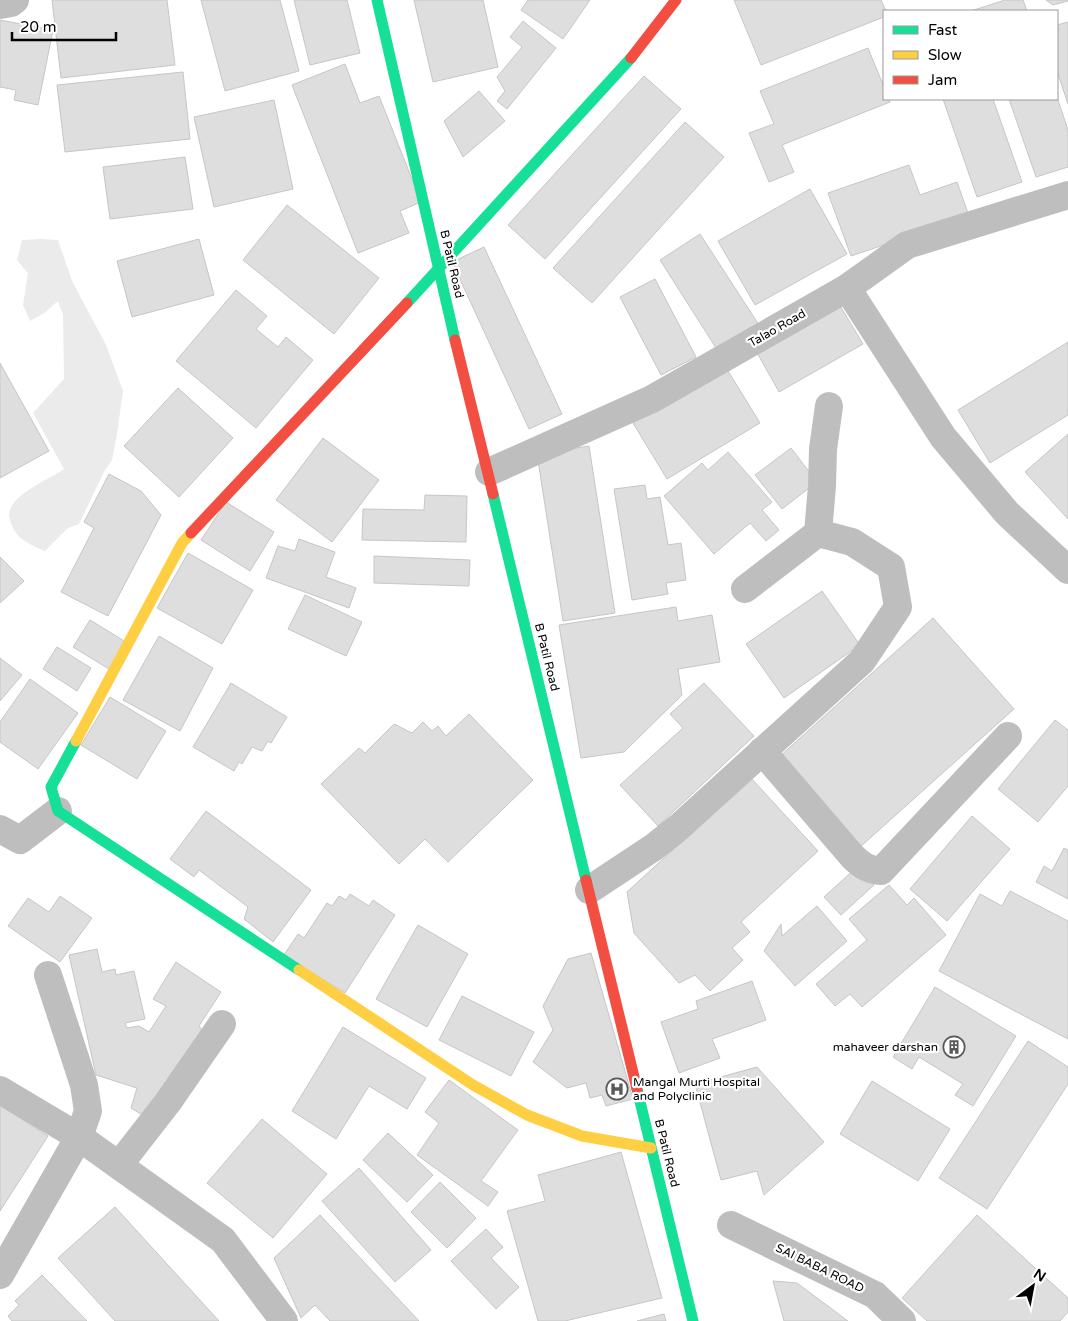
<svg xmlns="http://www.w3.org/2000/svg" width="1068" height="1321" font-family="'Varela Round',sans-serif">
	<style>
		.green { fill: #ebebeb }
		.building { fill: #dedede; stroke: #c6c6c6 }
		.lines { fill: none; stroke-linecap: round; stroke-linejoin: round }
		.street { stroke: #bebebe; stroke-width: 28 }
		.fast { stroke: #16e098; stroke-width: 11 }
		.slow { stroke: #ffcf43; stroke-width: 11 }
		.jam { stroke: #f24e42; stroke-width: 11 }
		.labels { text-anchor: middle; stroke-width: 4.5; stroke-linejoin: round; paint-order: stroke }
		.street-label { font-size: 12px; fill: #000; stroke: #fff }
		.poi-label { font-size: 12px; fill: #000; stroke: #fff; text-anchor: end }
	</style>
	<rect width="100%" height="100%" fill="#fff"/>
	<path class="green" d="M 41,239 L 58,240 L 72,281 L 106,345 L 123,391 L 117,434 L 112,460 L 105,470 L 79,524 L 68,528 L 45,551 C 32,546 17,539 12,526 C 11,523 9,518 9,515 C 10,494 49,480 64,469 L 33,413 L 64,379 L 63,315 L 58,301 L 44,313 L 30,321 L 23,305 L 28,273 L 17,260 L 22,240 Z"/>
	<g class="building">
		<path d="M 52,0 L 167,0 L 175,65 L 61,78 Z"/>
		<path d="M 201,0 L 280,0 L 299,71 L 225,91 Z"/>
		<path d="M 294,0 L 347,0 L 360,53 L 310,65 Z"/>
		<path d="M 414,0 L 483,0 L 498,67 L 433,82 Z"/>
		<path d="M 528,0 L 590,0 L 563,39 L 521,10 Z"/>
		<path d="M 734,0 L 881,0 L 886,11 L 884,11 L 884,17 L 761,65 Z"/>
		<path d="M 1005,0 L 1023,0 L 1027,11 L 971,11 Z"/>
		<path d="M 1046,0 L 1068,0 L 1068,1 L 1053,5 Z"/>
		<path d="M 0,20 L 53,30 L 38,105 L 14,100 L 16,90 L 0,87 Z"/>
		<path d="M 523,21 L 556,48 L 507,109 L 497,101 L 505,91 L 497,77 L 522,47 L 510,37 Z"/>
		<path d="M 1068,22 L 1068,104 L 1057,71 L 1057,25 Z"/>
		<path d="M 868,48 L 884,87 L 884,99 L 889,99 L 890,102 L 782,145 L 794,172 L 769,182 L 749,133 L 774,124 L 760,91 Z"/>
		<path d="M 345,64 L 360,103 L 379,96 L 421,202 L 400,211 L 409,233 L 358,253 L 292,85 Z"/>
		<path d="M 183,72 L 190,139 L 65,152 L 57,85 Z"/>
		<path d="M 644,76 L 681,109 L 545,259 L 508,225 Z"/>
		<path d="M 479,91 L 505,121 L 463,157 L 444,121 Z"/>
		<path d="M 1057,97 L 1068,130 L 1068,167 L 1036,177 L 1009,99 L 1057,99 Z"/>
		<path d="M 943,99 L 993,99 L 1022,182 L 977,197 Z"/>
		<path d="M 274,100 L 293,189 L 214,207 L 194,117 Z"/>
		<path d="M 685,122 L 724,157 L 592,303 L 553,268 Z"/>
		<path d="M 185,157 L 193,209 L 110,219 L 103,167 Z"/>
		<path d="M 909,165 L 920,195 L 957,182 L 969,216 L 851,256 L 828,193 Z"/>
		<path d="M 810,189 L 847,254 L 755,305 L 718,241 Z"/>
		<path d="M 287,205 L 379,278 L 334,334 L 243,260 Z"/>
		<path d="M 700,234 L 759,325 L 718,351 L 660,260 Z"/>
		<path d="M 199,239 L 214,295 L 132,317 L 117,261 Z"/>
		<path d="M 484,247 L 562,414 L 529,429 L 452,262 Z"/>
		<path d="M 655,279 L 696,357 L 661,375 L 620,297 Z"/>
		<path d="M 236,290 L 267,316 L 256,329 L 278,347 L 286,337 L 313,360 L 256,428 L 176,361 Z"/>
		<path d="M 839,304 L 863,344 L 779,392 L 756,351 Z"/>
		<path d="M 1068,342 L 1068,415 L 990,463 L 958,410 Z"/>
		<path d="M 0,363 L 49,451 L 0,478 Z"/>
		<path d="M 725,366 L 760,423 L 667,479 L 633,423 Z"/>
		<path d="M 178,388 L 233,438 L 179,497 L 124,446 Z"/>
		<path d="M 1068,434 L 1068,519 L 1025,472 Z"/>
		<path d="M 323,438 L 379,480 L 332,542 L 276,500 Z"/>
		<path d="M 589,446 L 615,613 L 563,621 L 537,454 Z"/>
		<path d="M 791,448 L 817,482 L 782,509 L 755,475 Z"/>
		<path d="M 728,452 L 772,502 L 762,510 L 779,530 L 766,541 L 750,523 L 714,554 L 664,496 L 702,463 L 708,470 Z"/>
		<path d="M 109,474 L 141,491 L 161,515 L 108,616 L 61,592 L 94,528 L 84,522 Z"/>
		<path d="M 645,485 L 647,499 L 660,497 L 668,545 L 681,543 L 686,580 L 666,583 L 668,594 L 632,600 L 614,489 Z"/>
		<path d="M 425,495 L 467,496 L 466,542 L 362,540 L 363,509 L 424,510 Z"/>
		<path d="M 226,502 L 274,532 L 250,571 L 201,540 Z"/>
		<path d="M 299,539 L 335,552 L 326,577 L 356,588 L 349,608 L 266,578 L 278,546 L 295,551 Z"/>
		<path d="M 188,553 L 253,590 L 222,644 L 157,608 Z"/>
		<path d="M 374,556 L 470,560 L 469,586 L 374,583 Z"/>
		<path d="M 0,557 L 24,581 L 0,603 Z"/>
		<path d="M 822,591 L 860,645 L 784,698 L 746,644 Z"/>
		<path d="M 305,595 L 362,622 L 346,656 L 288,629 Z"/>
		<path d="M 676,607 L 678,621 L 712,615 L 720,662 L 678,669 L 682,695 L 624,752 L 581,758 L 559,625 Z"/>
		<path d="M 933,618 L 1014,709 L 859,848 L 778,758 Z"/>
		<path d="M 90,620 L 126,642 L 109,669 L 73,647 Z"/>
		<path d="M 159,636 L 213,668 L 180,731 L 123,700 Z"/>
		<path d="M 57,647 L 91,668 L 77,691 L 43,669 Z"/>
		<path d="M 0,658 L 22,675 L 0,701 Z"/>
		<path d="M 30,679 L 78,713 L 38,769 L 0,742 L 0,722 Z"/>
		<path d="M 231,683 L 287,717 L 271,743 L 268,741 L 262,751 L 252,747 L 242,764 L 239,762 L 234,771 L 193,747 Z"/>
		<path d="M 704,683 L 754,736 L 658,826 L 620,785 L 683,728 L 670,714 Z"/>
		<path d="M 110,697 L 166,731 L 137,779 L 81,745 Z"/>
		<path d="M 469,714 L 533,780 L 448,862 L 425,839 L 399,864 L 321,784 L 359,748 L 365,753 L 394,724 L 412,733 L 423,722 L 432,731 L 438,726 L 446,736 Z"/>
		<path d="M 1055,720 L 1068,730 L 1068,786 L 1038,822 L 998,789 Z"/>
		<path d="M 751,778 L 818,851 L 741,922 L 750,932 L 732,948 L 743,960 L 710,991 L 695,975 L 679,983 L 634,933 L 627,892 Z"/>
		<path d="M 206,811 L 311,890 L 273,942 L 244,919 L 248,907 L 199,870 L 194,877 L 170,859 Z"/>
		<path d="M 972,816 L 1010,849 L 947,921 L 910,889 Z"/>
		<path d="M 1064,848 L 1068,850 L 1068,899 L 1036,882 L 1044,866 L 1052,871 Z"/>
		<path d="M 857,867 L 874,885 L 841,915 L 824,897 Z"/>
		<path d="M 889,885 L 907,905 L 914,898 L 946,935 L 862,1007 L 850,994 L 835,1006 L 816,984 L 867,940 L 849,919 Z"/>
		<path d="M 1010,891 L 1068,921 L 1068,1039 L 939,971 L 980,894 L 1002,906 Z"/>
		<path d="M 350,894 L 369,906 L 373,900 L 395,915 L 345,993 L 284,955 L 298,934 L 304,938 L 327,903 L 332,906 L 339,896 L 346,900 Z"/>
		<path d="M 60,896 L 92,918 L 60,962 L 8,926 L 28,898 L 49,912 Z"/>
		<path d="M 817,906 L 847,941 L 795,986 L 764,951 L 781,924 L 782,936 Z"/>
		<path d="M 418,925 L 468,954 L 427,1027 L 376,999 Z"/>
		<path d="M 97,949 L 102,972 L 115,969 L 116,975 L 134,971 L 145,1019 L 125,1023 L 127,1028 L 139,1026 L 149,1032 L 166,1006 L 153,999 L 176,962 L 221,992 L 199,1026 L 202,1030 L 147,1118 L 131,1108 L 137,1088 L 96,1075 L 69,955 Z"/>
		<path d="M 591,953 L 633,1099 L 606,1106 L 602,1095 L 590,1098 L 586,1083 L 567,1088 L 533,1062 L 553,1030 L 543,1006 L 568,959 Z"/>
		<path d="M 752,981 L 766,1020 L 712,1039 L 720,1058 L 679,1073 L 661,1022 L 698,1009 L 696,1001 Z"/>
		<path d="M 935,987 L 1016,1036 L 973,1106 L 955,1095 L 963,1084 L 919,1057 L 912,1069 L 893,1057 Z"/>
		<path d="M 462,996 L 534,1032 L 511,1076 L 439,1040 Z"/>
		<path d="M 343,1027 L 426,1078 L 407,1109 L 369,1086 L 336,1139 L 292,1111 Z"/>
		<path d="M 1028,1041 L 1068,1067 L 1068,1084 L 987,1209 L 939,1178 Z"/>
		<path d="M 757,1067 L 824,1142 L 764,1195 L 757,1171 L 721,1180 L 695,1084 Z"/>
		<path d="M 449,1080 L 518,1130 L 481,1181 L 498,1192 L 488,1206 L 417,1155 L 439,1123 L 425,1112 Z"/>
		<path d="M 872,1081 L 950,1129 L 918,1181 L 840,1134 Z"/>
		<path d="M 0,1105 L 48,1136 L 0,1211 Z"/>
		<path d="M 262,1119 L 327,1174 L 273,1238 L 207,1183 Z"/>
		<path d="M 388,1133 L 433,1175 L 407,1202 L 363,1160 Z"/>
		<path d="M 621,1152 L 662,1298 L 565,1321 L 538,1321 L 507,1211 L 545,1201 L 538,1175 Z"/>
		<path d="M 359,1168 L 431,1250 L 395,1282 L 322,1201 Z"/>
		<path d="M 440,1182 L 476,1218 L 447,1248 L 411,1212 Z"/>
		<path d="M 115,1207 L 219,1321 L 115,1321 L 58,1258 Z"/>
		<path d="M 320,1215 L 419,1321 L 330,1321 L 315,1305 L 301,1318 L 274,1258 Z"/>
		<path d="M 977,1215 L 1068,1298 L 1068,1312 L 1060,1321 L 927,1321 L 902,1298 Z"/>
		<path d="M 486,1229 L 503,1247 L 491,1258 L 519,1287 L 496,1309 L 451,1261 Z"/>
		<path d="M 42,1275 L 87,1321 L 12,1321 L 8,1316 L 19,1305 L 15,1301 Z"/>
		<path d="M 773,1281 L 797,1283 L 848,1321 L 784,1321 Z"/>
		<path d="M 664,1314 L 666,1321 L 637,1321 Z"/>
	</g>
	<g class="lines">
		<g class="street">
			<path d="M 0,5 L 11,3 L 15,0"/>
			<path d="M 847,288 L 943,437 L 1007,513 L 1068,570"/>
			<path d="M 489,472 L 652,399 L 847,288 L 907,245 L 1068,195"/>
			<path d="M 818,533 L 822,486 L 823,449 L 829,406"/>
			<path d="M 762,751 L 852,856 C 861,865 868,870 881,871 L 1008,736"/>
			<path d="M 0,829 L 20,840 L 58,811"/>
			<path d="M 589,890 L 654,847 L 679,827 L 862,661 L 898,607 L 891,567 L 852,542 L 818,533 L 745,589"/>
			<path d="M 0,1090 L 79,1137 L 223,1240 L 284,1321"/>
			<path d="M 119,1165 L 168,1102 L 222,1024"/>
			<path d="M 731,1225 L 875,1295 L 902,1321"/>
			<path d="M 0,1275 L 79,1137 L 88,1111 L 84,1085 L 48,975"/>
		</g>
		<g class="fast">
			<path d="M 377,0 L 455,340"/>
			<path d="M 407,303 L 631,58"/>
			<path d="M 493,494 L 586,880"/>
			<path d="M 76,741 L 51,787 L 58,811 L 299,970"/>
			<path d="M 637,1089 L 693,1321"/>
		</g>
		<g class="slow">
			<path d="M 76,741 L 182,543 L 191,533"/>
			<path d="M 299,970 L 473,1085 L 527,1115 L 582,1136 L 651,1148"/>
		</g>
		<g class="jam">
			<path d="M 631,58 L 676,0"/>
			<path d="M 455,340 L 493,494"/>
			<path d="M 191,533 L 407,303"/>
			<path d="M 586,880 L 637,1089"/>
		</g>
	</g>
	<defs>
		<g id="building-ring" transform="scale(1.125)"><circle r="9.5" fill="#fff" stroke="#595959" stroke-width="1.5"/><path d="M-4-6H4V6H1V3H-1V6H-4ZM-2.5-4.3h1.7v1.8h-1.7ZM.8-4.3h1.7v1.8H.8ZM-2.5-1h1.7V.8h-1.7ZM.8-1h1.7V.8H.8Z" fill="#595959"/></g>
		<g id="hospital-ring" transform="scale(1.125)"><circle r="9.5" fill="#fff" stroke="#595959" stroke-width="1.5"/><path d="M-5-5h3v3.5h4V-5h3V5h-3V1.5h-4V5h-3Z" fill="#595959"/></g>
	</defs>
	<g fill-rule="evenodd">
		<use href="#building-ring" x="954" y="1047"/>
		<use href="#hospital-ring" x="617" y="1089"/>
	</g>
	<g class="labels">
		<g class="street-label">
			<text transform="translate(452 264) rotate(77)" y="4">B Patil Road</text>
			<text transform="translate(777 328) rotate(-30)" y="4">Talao Road</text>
			<text transform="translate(547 657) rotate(76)" y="4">B Patil Road</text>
			<text transform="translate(667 1153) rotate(76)" y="4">B Patil Road</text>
			<text transform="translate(820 1268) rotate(26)" y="4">SAI BABA ROAD</text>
		</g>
		<g class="poi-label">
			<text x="938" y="1051">mahaveer darshan</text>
			<text x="633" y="1086" text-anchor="start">Mangal Murti Hospital<tspan x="633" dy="14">and Polyclinic</tspan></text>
		</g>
	</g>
	<rect x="883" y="10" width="175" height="90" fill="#ffffff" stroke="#999999"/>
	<rect x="893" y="26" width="25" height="8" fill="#16e098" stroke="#999999"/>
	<text x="928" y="35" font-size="15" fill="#000000">Fast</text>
	<rect x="893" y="51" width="25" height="8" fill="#ffcf43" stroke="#999999"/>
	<text x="928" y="60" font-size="15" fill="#000000">Slow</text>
	<rect x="893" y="76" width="25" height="8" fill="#f24e42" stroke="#999999"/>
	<text x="928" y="85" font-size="15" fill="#000000">Jam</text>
	<g transform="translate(1033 1286) rotate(32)" stroke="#ffffff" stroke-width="4" paint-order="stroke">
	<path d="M0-4L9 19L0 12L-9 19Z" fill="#000000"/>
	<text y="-8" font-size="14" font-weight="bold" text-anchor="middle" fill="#000000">N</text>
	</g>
	<path d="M12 32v8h104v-8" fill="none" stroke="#000000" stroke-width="2.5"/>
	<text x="20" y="32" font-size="15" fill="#000000" stroke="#ffffff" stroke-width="4" paint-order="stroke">20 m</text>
</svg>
